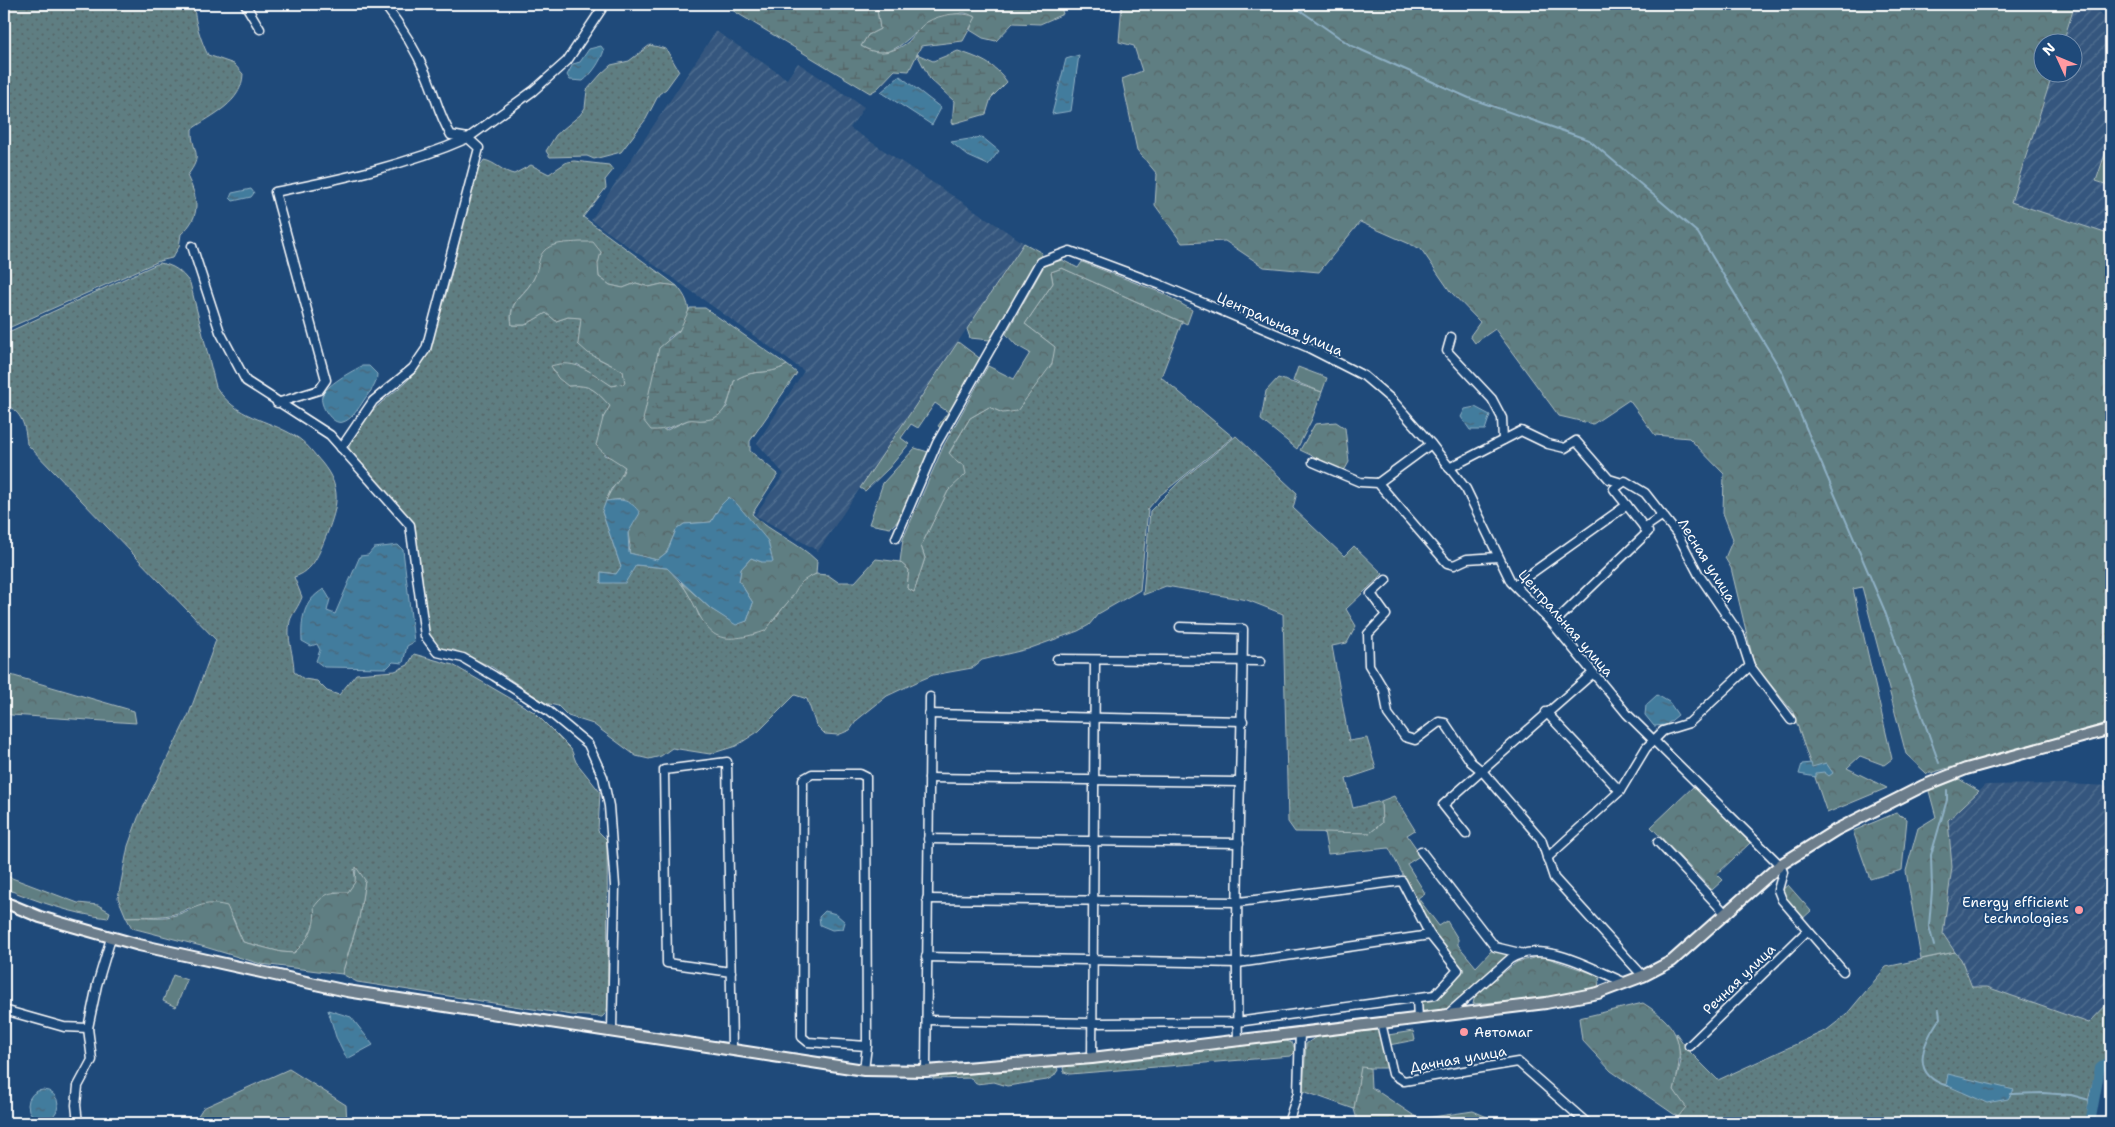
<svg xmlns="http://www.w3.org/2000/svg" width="2115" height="1127" font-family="'Shantell Sans',sans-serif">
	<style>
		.industrial { fill: url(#industrial-furrows) }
		.grass { fill: url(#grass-dots); stroke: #afbec0 }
		.forest { fill: url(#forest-crowns); stroke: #afbec0 }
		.wetland { fill: url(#wetland-marsh); stroke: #afbec0 }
		.park { fill: #5f7e82; stroke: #afbec0 }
		.water { fill: url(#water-ripples); stroke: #8eb0c4 }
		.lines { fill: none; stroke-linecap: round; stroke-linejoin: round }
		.stream { stroke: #8eb0c4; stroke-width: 2 }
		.river { stroke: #437b9d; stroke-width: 10 }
		.minor-casing { stroke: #fff; stroke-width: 11 }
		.major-casing { stroke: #fff; stroke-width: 14 }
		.minor { stroke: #1f4a7a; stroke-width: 8 }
		.major { stroke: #6c7d8b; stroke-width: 10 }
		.poi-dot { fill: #ff9aa2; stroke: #1f4a7a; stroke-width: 2 }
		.labels { text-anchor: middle; stroke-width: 4; stroke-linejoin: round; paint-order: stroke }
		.street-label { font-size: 14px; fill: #fff; stroke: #1f4a7a }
		.poi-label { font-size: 14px; fill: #fff; stroke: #1f4a7a; text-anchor: end }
	</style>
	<defs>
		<pattern id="industrial-furrows" width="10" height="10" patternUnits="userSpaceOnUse" patternTransform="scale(1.25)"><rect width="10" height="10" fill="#35577e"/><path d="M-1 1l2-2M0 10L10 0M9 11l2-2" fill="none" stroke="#537091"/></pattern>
		<pattern id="grass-dots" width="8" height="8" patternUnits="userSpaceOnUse" patternTransform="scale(1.25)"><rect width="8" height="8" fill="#5f7e82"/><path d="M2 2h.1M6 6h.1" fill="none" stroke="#566567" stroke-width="1.8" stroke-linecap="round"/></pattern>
		<pattern id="forest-crowns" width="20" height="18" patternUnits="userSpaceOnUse" patternTransform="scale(1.25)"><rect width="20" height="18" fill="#5f7e82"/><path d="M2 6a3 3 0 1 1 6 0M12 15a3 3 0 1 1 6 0" fill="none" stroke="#566567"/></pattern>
		<pattern id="wetland-marsh" width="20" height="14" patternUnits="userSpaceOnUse" patternTransform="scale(1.25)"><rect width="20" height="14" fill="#5f7e82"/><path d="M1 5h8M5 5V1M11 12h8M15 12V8" fill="none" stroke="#566567"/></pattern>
		<pattern id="water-ripples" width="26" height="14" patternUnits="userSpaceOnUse" patternTransform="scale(1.25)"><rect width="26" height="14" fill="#437b9d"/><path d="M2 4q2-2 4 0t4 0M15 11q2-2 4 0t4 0" fill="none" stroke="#486474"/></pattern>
	</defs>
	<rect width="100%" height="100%" fill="#1f4a7a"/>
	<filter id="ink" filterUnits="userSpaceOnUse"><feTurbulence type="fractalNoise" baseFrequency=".02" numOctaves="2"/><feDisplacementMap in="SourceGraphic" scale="10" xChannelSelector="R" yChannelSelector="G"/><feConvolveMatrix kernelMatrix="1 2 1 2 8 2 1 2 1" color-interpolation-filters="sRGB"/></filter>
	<g filter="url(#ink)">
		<g class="industrial">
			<path d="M 2075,4 L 2089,4 L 2111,23 L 2111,136 L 2096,181 L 2111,186 L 2111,235 L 2011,202 L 2053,73 L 2072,72 L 2072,42 L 2063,42 Z"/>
			<path d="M 716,31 L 787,79 L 798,63 L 864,107 L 850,128 L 1024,243 L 818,551 L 755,515 L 784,474 L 757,443 L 804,371 L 591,220 Z"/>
			<path d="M 2064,784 L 2111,786 L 2111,1000 L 2089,1023 L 1987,987 L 1972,987 L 1961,959 L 1943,934 L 1952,867 L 1948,820 L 1985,785 Z"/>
		</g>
		<g class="grass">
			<path d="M 4,4 L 195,4 C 192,15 202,44 208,55 L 234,64 L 243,74 C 242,103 213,114 192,129 C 191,152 205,153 187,176 C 198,198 202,216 181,234 L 179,247 L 172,258 L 159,261 L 4,330 Z"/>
			<path d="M 650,45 L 666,49 L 679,71 L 666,89 L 659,94 L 646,119 L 621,152 L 594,159 L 587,156 L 550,157 L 546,151 L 556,135 L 580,115 L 585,108 L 587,90 L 601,74 L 611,65 L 629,61 Z"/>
			<path d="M 484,160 C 495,162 503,172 514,174 L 531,165 L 549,174 L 567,162 L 574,161 L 609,165 L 613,170 L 605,180 L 606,188 L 583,217 L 677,286 L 662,284 L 649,287 L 636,283 L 623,288 L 610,285 L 599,277 L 597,264 L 601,252 L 543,253 C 540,262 538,272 533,280 C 523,297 507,301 512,325 L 525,325 L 546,313 L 556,321 L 568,317 L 582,318 L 579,331 L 599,359 L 623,371 L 626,384 L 612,386 L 577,364 L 568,386 C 591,384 595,390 610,406 L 603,418 L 604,455 L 615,459 L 625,467 L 621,480 L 611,489 L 602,512 L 621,567 L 616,574 L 601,572 L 601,583 L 636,565 L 667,568 C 681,582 692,596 699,616 L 773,621 L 789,600 L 794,589 L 803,579 L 816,574 L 828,575 L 838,582 L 855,582 L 876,559 L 900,562 L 909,570 L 907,588 L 914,592 L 925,558 L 921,546 L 948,491 L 957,481 L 958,463 L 949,454 L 970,418 L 989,407 L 1003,413 L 1055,347 L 1025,324 L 1053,283 L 1051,272 L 1062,268 L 1182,322 L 1161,377 L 1233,437 L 1159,496 L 1148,509 L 1140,590 L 1098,614 L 1089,625 L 1078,631 L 1028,649 L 982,660 L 972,668 L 933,675 L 921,680 L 887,696 L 857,720 L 850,730 L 838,735 L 825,734 L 816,725 L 807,699 L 795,695 L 759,731 L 736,746 L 710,754 L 672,748 L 661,756 L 649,759 L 636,756 L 593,724 L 568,716 L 558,706 L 545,703 L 492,667 L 454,650 L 441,648 L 431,640 L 429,634 L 415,525 L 348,451 C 359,406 405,394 425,359 C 430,350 433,337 436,327 C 453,278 462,226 474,176 Z"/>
			<path d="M 159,263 C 174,265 181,271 190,283 L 216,387 C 237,419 265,418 295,436 C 306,442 314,454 322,463 C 342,488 338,505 327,534 C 319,553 314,571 294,577 L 302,597 C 299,606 292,614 290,621 C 286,639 294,654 294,672 L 304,679 L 317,681 L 327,691 L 339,695 L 356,674 L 395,671 L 408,665 L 414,654 L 453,665 L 534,712 L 571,749 L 576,762 L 600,792 L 598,831 L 607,840 L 608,1000 L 607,1012 L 602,1017 L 572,1015 L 357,982 L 342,974 L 359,918 L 365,880 L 354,869 L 356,882 L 348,893 L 334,892 L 316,919 L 305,944 L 294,953 L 281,952 L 243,942 L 233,918 L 189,908 C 168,920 149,915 126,917 L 118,898 L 128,846 L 138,818 L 189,714 L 216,640 L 27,444 C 25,426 23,412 4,404 L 4,334 Z"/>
			<path d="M 1278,378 L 1322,392 L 1312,419 L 1297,449 L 1261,420 L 1266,391 Z"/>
			<path d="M 1236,436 L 1297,493 L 1293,508 L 1344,556 L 1354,546 L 1383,574 L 1346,609 L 1356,626 L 1347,643 L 1332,646 L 1349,741 L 1367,738 L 1376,769 L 1346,779 L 1353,808 L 1381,801 L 1382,823 L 1370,833 L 1295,832 L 1288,822 L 1283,614 L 1247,600 L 1166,586 L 1143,595 L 1150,511 L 1180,481 Z"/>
			<path d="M 1955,952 L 1961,959 L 1972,987 L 1987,987 L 2089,1023 L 2111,1000 L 2111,1055 L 2098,1065 L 2089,1097 L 2087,1123 L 1679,1123 L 1678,1117 L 1685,1107 L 1674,1090 L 1681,1061 L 1676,1033 L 1688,1050 L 1718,1080 L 1827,1030 L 1846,1015 L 1886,967 Z"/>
			<path d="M 1377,1030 L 1380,1032 L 1388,1068 L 1361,1068 L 1354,1109 L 1303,1091 L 1306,1044 L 1316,1037 Z"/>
			<path d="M 1281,1039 L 1292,1043 L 1296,1051 L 1291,1056 L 1070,1074 L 1064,1072 L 1063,1068 L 1066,1063 Z"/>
			<path d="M 1057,1067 L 1058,1070 L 1054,1076 L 1047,1080 L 1007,1086 L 994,1082 L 976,1084 L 971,1078 L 933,1079 L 933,1077 Z"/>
		</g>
		<g class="forest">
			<path d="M 876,4 L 1060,4 L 1063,14 L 1040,24 L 1013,23 L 996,41 L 983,38 L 970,30 L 975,17 C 972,16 968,13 965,13 C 958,12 928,21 924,25 C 903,42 890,63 861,46 L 868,35 L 880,29 Z"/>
			<path d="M 1122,4 L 2075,4 L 2063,42 L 2042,42 L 2042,72 L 2053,73 L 2011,202 L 2111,235 L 2111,722 L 1927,774 L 1906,754 L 1862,587 L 1853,589 L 1892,759 L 1884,765 L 1860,756 L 1847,768 L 1887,788 L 1827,813 L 1793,712 L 1754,664 L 1731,568 L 1725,558 L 1733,539 L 1723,513 L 1724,474 L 1689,438 L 1655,435 L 1629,400 L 1593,424 L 1559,416 L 1495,329 L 1475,343 L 1470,336 L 1480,322 L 1450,291 L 1421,249 L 1360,222 L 1319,272 L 1264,267 L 1225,241 L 1182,243 L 1155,205 L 1157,174 L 1137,150 L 1122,79 L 1142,71 L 1134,46 L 1119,42 Z"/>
			<path d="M 2111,136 L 2111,186 L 2096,181 Z"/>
			<path d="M 580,242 L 593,242 L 601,252 L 598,264 L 599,277 L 610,285 L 623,288 L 636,283 L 649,287 L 662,284 L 677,286 C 695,307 692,324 668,338 L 665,431 L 690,419 L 705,420 L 727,407 L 734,381 C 754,367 766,377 787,365 L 797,373 L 750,441 L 750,451 L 778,474 L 752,514 C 771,533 798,542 817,561 L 816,574 C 795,583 800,587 788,602 C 780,611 773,621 765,631 C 702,652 709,625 681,582 L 711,609 L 736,624 L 747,621 L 753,603 L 739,581 L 741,569 L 751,558 L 762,562 L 721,505 L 711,522 L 684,524 L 676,530 L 667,552 L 657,560 L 629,553 L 630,546 L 623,499 L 606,501 C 611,487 620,482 625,467 C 614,459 604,455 596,445 L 603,418 L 610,406 C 595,390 591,384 568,386 L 558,378 L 551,366 C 576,358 592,373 612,386 L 625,383 L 623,371 L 588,353 L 578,344 L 581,318 L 568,317 L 556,321 L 546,313 L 525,325 L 512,325 C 508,299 524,298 534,278 C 538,271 538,258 543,252 C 551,242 568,243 580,242 Z"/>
			<path d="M 1024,243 L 1042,253 L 990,340 L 970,338 L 967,329 Z"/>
			<path d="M 1062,260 L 1078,268 L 1082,262 L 1162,293 L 1192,310 L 1187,324 L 1062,268 L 1051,272 L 1053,283 L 1025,324 L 1055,347 L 1052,364 L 1017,411 L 1003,413 L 989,407 L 970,418 L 949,453 L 958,463 L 964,465 L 966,474 L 948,491 L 921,546 L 925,558 L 914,592 L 907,588 L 909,570 L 900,562 L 903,539 L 944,445 L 988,366 L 1014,379 L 1030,353 L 1016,345 L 1006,334 L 1044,266 Z"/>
			<path d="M 958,342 L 982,360 L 942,429 L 938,426 L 948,412 L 935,403 L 918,428 L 911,424 L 901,438 L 909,444 L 889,468 L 865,491 L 860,488 Z"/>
			<path d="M 1336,422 L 1345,428 L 1349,462 L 1344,471 L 1300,450 L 1315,424 Z"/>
			<path d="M 915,448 L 928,452 L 901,518 L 890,528 L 869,524 L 883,483 Z"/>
			<path d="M 4,673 L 134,711 L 136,723 L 11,715 L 4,712 Z"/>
			<path d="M 1959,779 L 1979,791 L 1948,820 L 1952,867 L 1943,934 L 1955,952 L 1921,959 L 1906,871 L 1918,828 L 1936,817 L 1929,791 Z"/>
			<path d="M 1695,785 L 1750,843 L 1717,874 L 1723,880 L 1712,890 L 1651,827 Z"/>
			<path d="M 1394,796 L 1415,830 L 1407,835 L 1421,855 L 1407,864 L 1425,893 L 1418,898 L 1439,926 L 1447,921 L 1458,939 L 1458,945 L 1476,967 L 1493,949 L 1510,954 L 1446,1009 L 1422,1013 L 1421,1002 L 1438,997 L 1462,969 L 1433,933 L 1389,848 L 1328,854 L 1324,832 L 1370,833 L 1382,823 L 1381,801 Z"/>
			<path d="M 1896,813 L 1907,819 L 1902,870 L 1870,879 L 1853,831 Z"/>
			<path d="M 356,867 L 365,880 L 359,918 L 342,974 L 261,964 L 205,947 L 132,928 L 126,917 C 140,916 153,918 166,917 C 191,914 198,898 227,906 L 243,942 L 281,952 L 294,953 C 308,940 317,926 314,907 C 325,892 331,892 348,892 L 355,882 Z"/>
			<path d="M 4,875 L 78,903 L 98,905 L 110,912 L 108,918 C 72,914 37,901 4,888 Z"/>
			<path d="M 1788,885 L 1811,911 L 1801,920 L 1784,899 L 1783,889 Z"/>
			<path d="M 1542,956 L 1600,976 L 1598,987 L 1537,999 L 1473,1004 L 1475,995 L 1517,962 Z"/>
			<path d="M 1643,1003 C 1683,1028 1684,1047 1674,1090 L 1686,1107 L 1678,1117 L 1611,1071 L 1582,1040 L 1579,1018 Z"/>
			<path d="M 1413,1031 L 1415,1040 L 1389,1045 L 1388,1035 Z"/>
			<path d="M 1361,1067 L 1370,1068 L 1371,1087 L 1419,1119 L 1473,1111 L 1499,1122 L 1499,1123 L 1358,1123 L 1354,1109 Z"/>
			<path d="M 289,1069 L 346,1105 L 347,1123 L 193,1123 L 203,1108 Z"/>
		</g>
		<g class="wetland">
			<path d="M 722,4 L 876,4 L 880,29 L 868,35 L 861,46 C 876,56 894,53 908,42 C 914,36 919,27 927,22 C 941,14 961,11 976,17 L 963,41 L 921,46 L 909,71 L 895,70 L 877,89 L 870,93 Z"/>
			<path d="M 958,51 C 977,57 996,64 1007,82 L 991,98 L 986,114 L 952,124 L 954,101 L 930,79 L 917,54 L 933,61 Z"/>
			<path d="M 690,308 L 705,308 L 787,365 C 766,377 754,367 734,381 C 729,399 727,419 704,420 C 699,421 693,419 688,420 C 674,425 667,431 651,430 L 643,420 L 659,348 L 679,331 Z"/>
		</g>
		<g class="park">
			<path d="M 1298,367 L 1327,378 L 1322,392 L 1293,381 Z"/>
			<path d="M 173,975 L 187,980 L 176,1007 L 163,1001 Z"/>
		</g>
		<g class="water">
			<path d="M 601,46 L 604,50 C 601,61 592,74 583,81 L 570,80 L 567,75 L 573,64 L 580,62 L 589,49 Z"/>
			<path d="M 1079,55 L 1071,111 L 1052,114 L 1066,59 Z"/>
			<path d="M 900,76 L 941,108 L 932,125 L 881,92 Z"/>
			<path d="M 982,137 L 999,151 L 988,165 L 968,156 L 951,142 Z"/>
			<path d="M 251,189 L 254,193 L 251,197 L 233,201 L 230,198 L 232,193 Z"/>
			<path d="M 362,366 L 369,366 L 377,374 C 377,386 370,391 364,400 C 359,408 351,420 343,422 C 332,426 319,404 322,396 C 326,385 352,371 362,366 Z"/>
			<path d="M 1475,407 L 1490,415 L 1485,430 L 1470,430 L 1461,417 L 1465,409 Z"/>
			<path d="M 729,497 L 737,504 L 768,541 L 773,562 L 762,562 L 751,558 L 741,569 L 739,581 L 753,603 L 747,621 L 736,625 L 711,609 L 667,568 L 636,565 L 625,583 L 601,583 L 601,572 L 616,574 L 621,567 L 602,512 L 606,501 C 622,499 630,499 640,513 L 628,533 L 629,553 L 657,560 L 667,552 L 676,530 L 684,524 L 711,522 L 721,505 Z"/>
			<path d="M 398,545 L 403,550 L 414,642 L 407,646 L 403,663 L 393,662 L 387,668 L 324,667 L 316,661 L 320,650 L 317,644 L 311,646 L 302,641 C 301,619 303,601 324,589 L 330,599 L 327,611 L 335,614 L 360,556 L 368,555 L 374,548 Z"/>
			<path d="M 1657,695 L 1669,702 L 1678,715 L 1666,725 L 1654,726 L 1645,715 L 1646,705 Z"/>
			<path d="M 1811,763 L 1812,767 L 1826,763 L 1833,773 L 1829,776 L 1824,772 L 1816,773 L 1816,777 L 1799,774 L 1802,764 Z"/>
			<path d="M 825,911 L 836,914 L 845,922 L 843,929 L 832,930 L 820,925 L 819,917 Z"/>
			<path d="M 328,1010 L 351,1017 L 373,1045 L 347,1059 L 336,1037 Z"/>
			<path d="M 1948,1074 L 2014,1090 L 2008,1099 L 1987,1103 L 1946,1085 Z"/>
			<circle cx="43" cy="1105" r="15"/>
		</g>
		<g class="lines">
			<g class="stream">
				<path d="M 1291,4 L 1350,45 L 1469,98 L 1589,140 L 1698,233 L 1782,372 L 1884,609 L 1939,763"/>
				<path d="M 1934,946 L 1929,926 L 1932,890 L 1931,855 L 1947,800 L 1947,790"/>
				<path d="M 1939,1010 L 1940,1018 C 1922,1044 1909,1075 1948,1086"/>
				<path d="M 2011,1094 L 2043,1093 L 2071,1095 L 2093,1101"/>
			</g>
			<path class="river" d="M 2090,1123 L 2100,1068 L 2111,1060"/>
			<g class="minor-casing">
				<g id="minor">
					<path d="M 245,4 L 260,29"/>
					<path d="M 384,4 C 401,26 415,48 426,74 C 435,94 439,116 451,135 L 468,138 L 533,91 L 567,61 L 605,4"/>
					<path d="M 192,246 L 220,332 L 246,381 L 330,435 L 410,525 L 425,636 L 437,652 L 463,658 L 494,676 L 547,710 L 588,744 L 603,777 L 609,806 L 615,886 L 612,1030"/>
					<path d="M 1451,337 L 1447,351 L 1492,399 L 1502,418 L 1503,440"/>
					<path d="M 277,403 L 319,390 L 326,380 L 275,192 C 341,179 407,165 468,138 L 479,148 L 426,349 L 413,368 L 373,401 L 341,448"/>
					<path d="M 1313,462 L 1360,482 L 1378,483 L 1447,563 L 1454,565 L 1467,559 L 1498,557"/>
					<path d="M 1449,468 L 1521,431 L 1548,444 L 1565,448 L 1576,441 L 1609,479 L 1622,483 L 1625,481 L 1645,493 L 1678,535 L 1699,575 L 1740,635 L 1750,666 L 1791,720"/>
					<path d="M 1378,483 L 1431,444"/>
					<path d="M 1644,528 L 1663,515"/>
					<path d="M 896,538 L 937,443 L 1040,262 L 1070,251 L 1161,285 L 1307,347 L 1364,376 L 1377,387 L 1392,400 L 1431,444 L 1466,489 L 1511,582 L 1553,624 L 1627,714 L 1780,865 L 1783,872 L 1778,890 L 1782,900 L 1843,971"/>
					<path d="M 1386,580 L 1371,594 L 1386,615 L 1368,634 L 1369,665 L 1384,690 L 1388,714 L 1405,737 L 1415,740 L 1439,722 L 1445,723 L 1471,762 L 1482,771 L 1541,839 L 1554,878 L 1643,976"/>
					<path d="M 1515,585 L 1627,505"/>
					<path d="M 1553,624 L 1648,532 L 1614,489 L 1622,483"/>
					<path d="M 1180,627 L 1243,629 C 1242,766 1234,903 1238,1040"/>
					<path d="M 1057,659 L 1261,661"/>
					<path d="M 1546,712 L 1620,791"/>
					<path d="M 929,714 L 1243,721"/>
					<path d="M 929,778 L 1239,782"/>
					<path d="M 1466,834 L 1443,805 L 1593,673"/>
					<path d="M 928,839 L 1239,843"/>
					<path d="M 1658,842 L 1726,914"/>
					<path d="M 1421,851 L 1495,947 L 1520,953"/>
					<path d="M 1547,858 L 1620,791 L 1646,748 L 1663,731 L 1689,723 L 1750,666"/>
					<path d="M 926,957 L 1238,963 L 1430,935"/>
					<path d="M 731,972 L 667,963 L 664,770 L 727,762 L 732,1048"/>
					<path d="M 1417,999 L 1418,1019"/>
					<path d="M 4,1010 L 64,1027 L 88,1028 L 97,985 L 111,938"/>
					<path d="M 1448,1014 L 1510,959 C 1544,938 1592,969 1626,983"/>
					<path d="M 927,1020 L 1092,1023 L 1237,1022 L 1435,995 L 1458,970 L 1430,935 L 1402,881 L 1239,902 L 927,899"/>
					<path d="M 1381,1023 L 1393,1074 L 1404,1081 L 1518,1062 L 1587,1123"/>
					<path d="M 1689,1046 L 1807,931"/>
					<path d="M 1092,1058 L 1095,660"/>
					<path d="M 864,1070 L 867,1046 L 866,777 L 860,774 L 812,774 L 803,779 L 802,1037 L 808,1042 L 867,1046"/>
					<path d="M 926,1071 L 930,697"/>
					<path d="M 78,1123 L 76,1105 L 78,1086 L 92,1060 L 88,1028"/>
					<path d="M 1288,1123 L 1298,1093 L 1300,1032"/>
				</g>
			</g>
			<g class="major-casing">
				<path id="major" d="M 4,902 L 40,917 L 139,945 L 347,991 L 864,1070 L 926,1071 L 1092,1058 L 1546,1003 L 1598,993 L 1643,976 L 1672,961 L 1780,865 L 1836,830 L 1923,786 L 1966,769 L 2111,729"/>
			</g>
			<use href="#minor" class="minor"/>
			<use href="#major" class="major"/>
		</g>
	</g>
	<g class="poi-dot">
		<circle cx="2079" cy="910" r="5"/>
		<circle cx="1464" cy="1032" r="5"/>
	</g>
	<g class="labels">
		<g class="street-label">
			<text transform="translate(1280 324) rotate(24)" y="5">Центральная улица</text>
			<text transform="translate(1707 560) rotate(58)" y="5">Лесная улица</text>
			<text transform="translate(1566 623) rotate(49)" y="5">Центральная улица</text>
			<text transform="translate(1739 979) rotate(-44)" y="5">Речная улица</text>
			<text transform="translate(1458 1059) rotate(-10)" y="5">Дачная улица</text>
		</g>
		<g class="poi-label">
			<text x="2069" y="907">Energy efficient<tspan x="2069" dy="16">technologies</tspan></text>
			<text x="1474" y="1037" text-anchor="start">Автомаг</text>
		</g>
	</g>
	<rect width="2115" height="1127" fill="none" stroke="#1f4a7a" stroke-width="20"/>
	<rect x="10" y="10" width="2095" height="1107" fill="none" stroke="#fff" stroke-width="2" filter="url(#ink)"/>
	<g transform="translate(2058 58) rotate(314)"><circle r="24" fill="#1f4a7a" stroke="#7992af"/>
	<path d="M0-4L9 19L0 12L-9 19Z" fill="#ff9aa2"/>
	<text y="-8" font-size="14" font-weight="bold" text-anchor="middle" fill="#ffffff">N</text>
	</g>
</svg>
